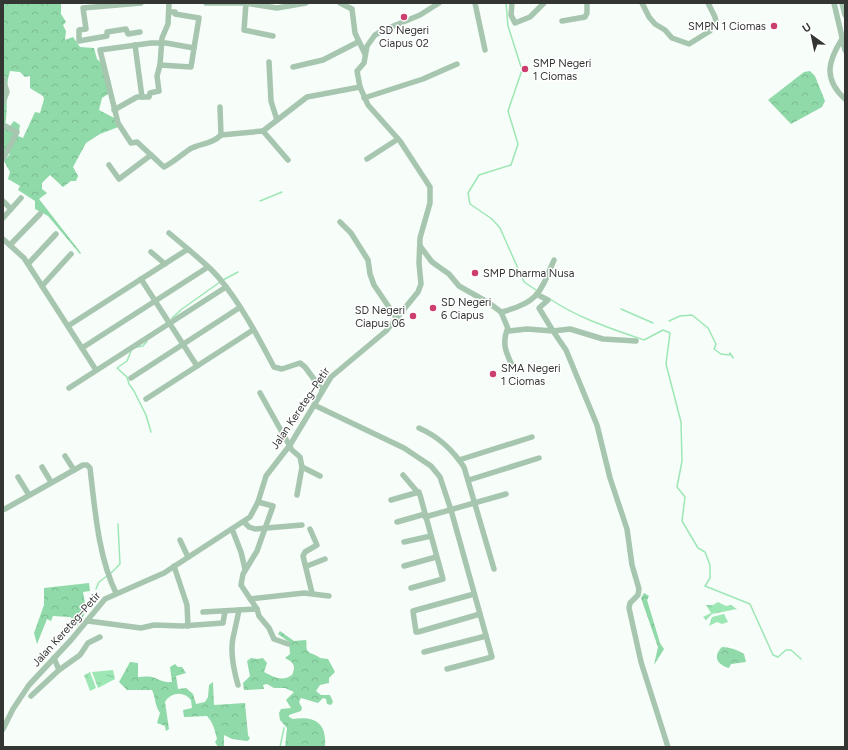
<svg xmlns="http://www.w3.org/2000/svg" width="848" height="750" font-family="Figtree,sans-serif">
	<style>
		.forest { fill: url(#forest-crowns); fill-rule: evenodd }
		.water { fill: url(#water-ripples) }
		.lines { fill: none; stroke-linecap: round; stroke-linejoin: round }
		.stream { stroke: #9de7b5; stroke-width: 1.5 }
		.minor { stroke: #a7c6b0; stroke-width: 5.5 }
		.poi-dot { fill: #cb3e6d; stroke: #fff; stroke-width: 1.5 }
		.labels { text-anchor: middle; stroke-width: 3; stroke-linejoin: round; paint-order: stroke }
		.poi-label { font-size: 11px; fill: #343634; stroke: #fff; text-anchor: start }
		.street-label { font-size: 11px; fill: #343634; stroke: #fff }
	</style>
	<defs>
		<pattern id="forest-crowns" width="20" height="18" patternUnits="userSpaceOnUse"><rect width="20" height="18" fill="#90d9a8"/><path d="M2 6a3 3 0 1 1 6 0M12 15a3 3 0 1 1 6 0" fill="none" stroke="#7dbb91"/></pattern>
		<pattern id="water-ripples" width="26" height="14" patternUnits="userSpaceOnUse"><rect width="26" height="14" fill="#9de7b5"/><path d="M2 4q2-2 4 0t4 0M15 11q2-2 4 0t4 0" fill="none" stroke="#88c79c"/></pattern>
	</defs>
	<rect width="100%" height="100%" fill="#f7fdf9"/>
	<g class="forest">
		<path d="M 3,3 L 61,3 L 61,14 L 66,22 L 63,25 L 66,31 L 65,40 L 73,37 L 80,47 L 94,48 L 97,59 C 106,66 113,80 111,92 L 102,98 L 99,110 L 116,119 L 121,126 L 100,134 L 86,143 L 73,167 L 78,176 L 76,181 L 71,181 L 63,187 L 50,175 L 42,183 L 42,189 L 47,193 L 39,199 L 81,253 L 80,254 L 48,216 L 35,209 L 35,201 L 18,190 L 20,186 L 8,179 L 10,172 L 4,161 L 10,154 L 3,150 ZM 10,71 L 20,72 L 25,77 L 30,76 L 30,88 C 45,99 47,91 40,113 L 35,112 L 23,138 L 18,136 L 20,125 L 14,121 L 10,126 L 5,126 C 9,107 4,90 10,71 Z"/>
		<path d="M 810,71 L 815,76 L 825,101 L 822,107 L 791,124 L 768,100 L 804,72 Z"/>
		<path d="M 89,583 L 90,591 L 83,592 C 86,607 87,615 77,626 L 75,620 L 70,617 L 53,616 L 51,621 L 47,619 L 37,644 L 34,633 L 44,605 L 44,588 Z"/>
		<path d="M 644,593 L 649,596 L 647,600 L 660,643 L 664,649 L 654,665 L 658,647 L 641,598 Z"/>
		<path d="M 280,631 L 294,641 L 306,640 C 307,643 306,648 307,650 C 309,654 316,654 320,658 L 328,659 L 335,672 L 329,678 L 329,683 L 320,685 L 316,691 L 321,695 L 330,695 L 333,702 L 331,705 L 327,704 L 326,699 L 323,698 L 318,703 L 301,698 L 299,702 L 302,708 L 301,711 L 289,715 L 289,717 L 293,719 C 315,716 327,723 325,747 L 285,747 L 287,728 L 280,720 L 279,713 L 281,709 L 291,708 L 286,700 L 294,692 L 285,688 L 274,688 L 267,684 L 263,685 L 264,689 L 244,690 L 243,683 L 250,676 L 247,661 L 251,658 L 257,659 L 263,658 L 267,663 L 264,672 C 274,677 282,682 292,675 C 297,664 292,662 285,658 L 290,654 L 289,642 L 278,634 Z"/>
		<path d="M 722,647 C 729,647 738,650 744,654 L 746,662 L 731,664 L 729,668 C 718,665 712,657 722,647 Z"/>
		<path d="M 130,662 L 138,663 L 138,677 C 142,677 147,676 152,677 C 159,679 163,683 172,682 L 170,667 L 175,664 L 178,667 L 182,667 L 186,673 L 176,676 L 178,689 L 186,688 L 193,694 L 196,704 L 205,702 L 208,697 L 209,685 L 213,682 L 214,705 L 245,703 L 248,735 L 250,739 L 247,741 L 232,739 L 224,735 L 224,747 L 218,747 L 215,742 L 217,739 C 215,731 213,722 207,716 L 184,717 L 183,710 L 192,708 L 191,700 C 184,691 171,692 165,702 L 169,729 L 166,731 L 165,726 L 157,723 L 160,713 C 154,704 156,698 152,690 L 127,690 L 119,682 Z"/>
	</g>
	<g class="water">
		<path d="M 718,602 L 726,606 L 731,605 L 737,609 L 712,614 L 706,620 L 703,617 L 711,613 L 706,605 L 713,605 Z"/>
		<path d="M 724,614 L 728,622 L 722,624 L 717,622 L 709,626 L 712,617 Z"/>
		<path d="M 113,670 L 115,679 L 98,688 L 92,672 Z"/>
		<path d="M 90,672 L 96,688 L 90,691 L 84,675 Z"/>
	</g>
	<g class="lines">
		<g class="stream">
			<path d="M 506,3 L 508,26 L 522,70 L 508,111 L 518,144 L 511,165 L 479,175 L 468,193 L 470,204 L 492,219 L 500,228 L 524,282 L 536,290"/>
			<path d="M 260,201 L 282,192"/>
			<path d="M 223,280 L 238,272"/>
			<path d="M 550,299 C 578,318 612,329 644,340 L 663,330 L 670,333 L 666,364 L 681,422 L 682,461 L 677,487 L 685,497 L 682,521 L 698,548 L 705,552 L 710,565 L 710,578 L 705,586 L 750,604 L 773,655 L 778,657 L 786,650 L 791,650 L 801,659"/>
			<path d="M 621,309 L 653,323"/>
			<path d="M 172,318 L 182,309 L 220,282"/>
			<path d="M 669,321 L 680,316 L 692,315 L 708,328 L 716,344 L 714,349 L 721,354 L 729,355 L 730,353 L 733,358"/>
			<path d="M 137,347 L 143,346 L 147,341"/>
			<path d="M 131,351 L 127,361 L 117,368 L 127,377 L 129,384 L 134,391 L 146,415 L 151,432"/>
			<path d="M 110,574 L 120,564 L 118,524"/>
			<path d="M 96,589 L 99,582 L 107,576"/>
			<path d="M 280,747 L 284,728"/>
		</g>
		<g class="minor">
			<path d="M 206,3 L 245,3 L 277,8 L 306,3"/>
			<path d="M 246,3 L 244,30 L 273,36"/>
			<path d="M 340,3 L 352,9 L 355,33 L 365,54"/>
			<path d="M 475,3 L 485,50"/>
			<path d="M 512,3 L 511,15 L 515,23 L 530,17 L 544,3"/>
			<path d="M 642,3 L 649,17 L 655,24 L 665,30 L 672,38 L 689,44 L 710,31 L 716,22 L 715,17 L 708,3"/>
			<path d="M 834,3 L 845,50"/>
			<path d="M 842,3 L 845,15"/>
			<path d="M 169,12 L 175,12 L 175,14 L 199,18 L 194,48"/>
			<path d="M 562,21 L 585,17 L 587,13 L 587,3"/>
			<path d="M 140,32 L 128,34 L 126,29 L 107,32 L 107,36 L 79,41 L 79,30 L 86,29 L 83,8 L 141,3"/>
			<path d="M 842,39 C 828,61 823,79 845,99"/>
			<path d="M 135,45 L 142,97"/>
			<path d="M 269,62 L 271,101 L 277,120"/>
			<path d="M 160,65 L 191,67 L 194,48 L 166,43 L 151,43 L 100,50 L 118,123 L 131,143 L 137,142 L 164,167 C 174,162 181,155 190,149 C 201,143 211,145 221,135"/>
			<path d="M 293,67 L 323,60 L 358,42"/>
			<path d="M 3,79 L 7,92 L 3,102"/>
			<path d="M 364,98 L 423,79 L 457,64"/>
			<path d="M 220,107 L 221,135 L 263,131 L 288,160"/>
			<path d="M 114,110 L 137,97 L 149,97 L 150,93 L 159,91 L 157,76 L 160,65 L 162,38 L 168,24 L 169,3"/>
			<path d="M 3,125 L 17,132 L 3,159"/>
			<path d="M 263,131 L 307,97 L 360,87"/>
			<path d="M 367,159 L 398,139"/>
			<path d="M 109,165 L 119,179 L 151,155"/>
			<path d="M 3,201 L 11,209"/>
			<path d="M 3,218 L 21,198"/>
			<path d="M 340,222 L 351,233 L 368,260 L 370,274 L 374,285 L 397,319"/>
			<path d="M 169,233 L 188,249"/>
			<path d="M 3,239 L 24,258 L 96,370"/>
			<path d="M 10,245 L 40,214"/>
			<path d="M 420,246 L 432,262 L 449,274 L 459,286 L 489,303 L 501,312 L 509,331 L 527,329 L 553,331 L 566,350 L 597,425 L 610,478 L 627,529 L 632,565 L 639,589 L 638,595 L 630,603 L 629,608 L 641,662 L 668,747"/>
			<path d="M 151,252 L 165,264"/>
			<path d="M 28,264 L 56,234"/>
			<path d="M 141,279 L 197,366"/>
			<path d="M 42,286 L 71,254"/>
			<path d="M 538,295 L 548,300 L 539,308 L 553,331 L 570,329 L 603,339 L 636,341"/>
			<path d="M 501,312 C 538,303 540,293 554,260"/>
			<path d="M 68,326 L 188,249 C 198,258 210,267 219,278 C 241,304 258,337 274,367 L 282,369 L 300,363 L 305,367 L 322,390"/>
			<path d="M 507,330 C 502,343 506,353 512,365"/>
			<path d="M 82,348 L 208,267"/>
			<path d="M 131,378 L 239,308"/>
			<path d="M 69,388 L 226,287"/>
			<path d="M 260,393 L 292,450 L 300,457 L 302,467 L 297,495"/>
			<path d="M 146,399 L 253,330"/>
			<path d="M 314,405 L 404,448 L 431,466 L 440,477 L 451,510 L 492,657 L 447,669"/>
			<path d="M 419,428 C 439,437 452,449 464,467 L 494,569"/>
			<path d="M 65,456 L 74,470"/>
			<path d="M 459,460 L 532,437"/>
			<path d="M 42,467 L 51,482"/>
			<path d="M 302,467 L 320,476"/>
			<path d="M 403,475 L 420,495 L 443,579 L 411,588"/>
			<path d="M 18,477 L 29,495"/>
			<path d="M 469,480 L 539,458"/>
			<path d="M 391,500 L 419,492"/>
			<path d="M 258,502 L 273,506 L 257,551 L 243,574 L 241,585 L 257,609 L 259,616 L 269,628 L 274,639 L 288,644"/>
			<path d="M 5,509 L 83,465 L 87,465 L 90,468 C 95,509 98,556 116,593"/>
			<path d="M 425,517 L 506,494"/>
			<path d="M 244,522 L 249,527 L 255,529 L 302,525"/>
			<path d="M 397,522 L 425,514"/>
			<path d="M 232,529 L 241,552 L 245,569"/>
			<path d="M 310,529 L 317,545 L 305,552 L 303,556 L 312,593"/>
			<path d="M 180,540 L 188,557"/>
			<path d="M 404,542 L 431,536"/>
			<path d="M 174,566 L 187,605 L 188,626"/>
			<path d="M 307,566 L 325,559"/>
			<path d="M 404,566 L 436,557"/>
			<path d="M 474,594 L 413,611 L 416,632 L 418,632 L 480,614"/>
			<path d="M 250,599 L 304,593 L 329,596"/>
			<path d="M 203,612 L 257,609"/>
			<path d="M 88,621 L 141,628 L 154,625 L 182,626 L 223,623 L 225,611"/>
			<path d="M 424,652 L 486,636"/>
			<path d="M 59,670 L 80,655 L 88,643 L 100,637"/>
			<path d="M 238,685 C 234,671 230,653 233,638 C 235,629 237,620 239,610"/>
			<path d="M 31,696 L 59,670 L 54,658"/>
			<path d="M 3,729 L 13,709 L 29,685 L 71,640 L 105,599 L 164,573 L 250,517 L 258,502 L 266,476 L 290,445 L 331,377 L 386,331 L 418,292 L 421,284 L 419,263 L 420,238 L 430,203 L 430,187 L 400,141 L 368,105 L 360,87 L 357,71 L 364,63 L 367,46 L 375,35 L 384,30 L 420,15 L 439,3"/>
		</g>
	</g>
	<g class="poi-dot">
		<circle cx="404" cy="17" r="4"/>
		<circle cx="774" cy="26" r="4"/>
		<circle cx="525" cy="69" r="4"/>
		<circle cx="475" cy="273" r="4"/>
		<circle cx="433" cy="308" r="4"/>
		<circle cx="413" cy="316" r="4"/>
		<circle cx="493" cy="374" r="4"/>
	</g>
	<g class="labels">
		<g class="poi-label">
			<text x="766" y="30" text-anchor="end">SMPN 1 Ciomas</text>
			<text x="404" y="34" text-anchor="middle">SD Negeri<tspan x="404" dy="13">Ciapus 02</tspan></text>
			<text x="533" y="67">SMP Negeri<tspan x="533" dy="13">1 Ciomas</tspan></text>
			<text x="483" y="277">SMP Dharma Nusa</text>
			<text x="441" y="306">SD Negeri<tspan x="441" dy="13">6 Ciapus</tspan></text>
			<text x="405" y="314" text-anchor="end">SD Negeri<tspan x="405" dy="13">Ciapus 06</tspan></text>
			<text x="501" y="372">SMA Negeri<tspan x="501" dy="13">1 Ciomas</tspan></text>
		</g>
		<g class="street-label">
			<text transform="translate(300 408) rotate(-56)" y="4">Jalan Kereteg–Petir</text>
			<text transform="translate(66 629) rotate(-48)" y="4">Jalan Kereteg–Petir</text>
		</g>
	</g>
	<rect width="848" height="750" fill="none" stroke="#343634" stroke-width="8"/>
	<g transform="translate(812 36) rotate(327)" stroke="#ffffff" stroke-width="3" paint-order="stroke">
	<path d="M0-3L7 15L0 10L-7 15Z" fill="#343634"/>
	<text y="-6" font-size="11" font-weight="bold" text-anchor="middle" fill="#343634">U</text>
	</g>
</svg>
